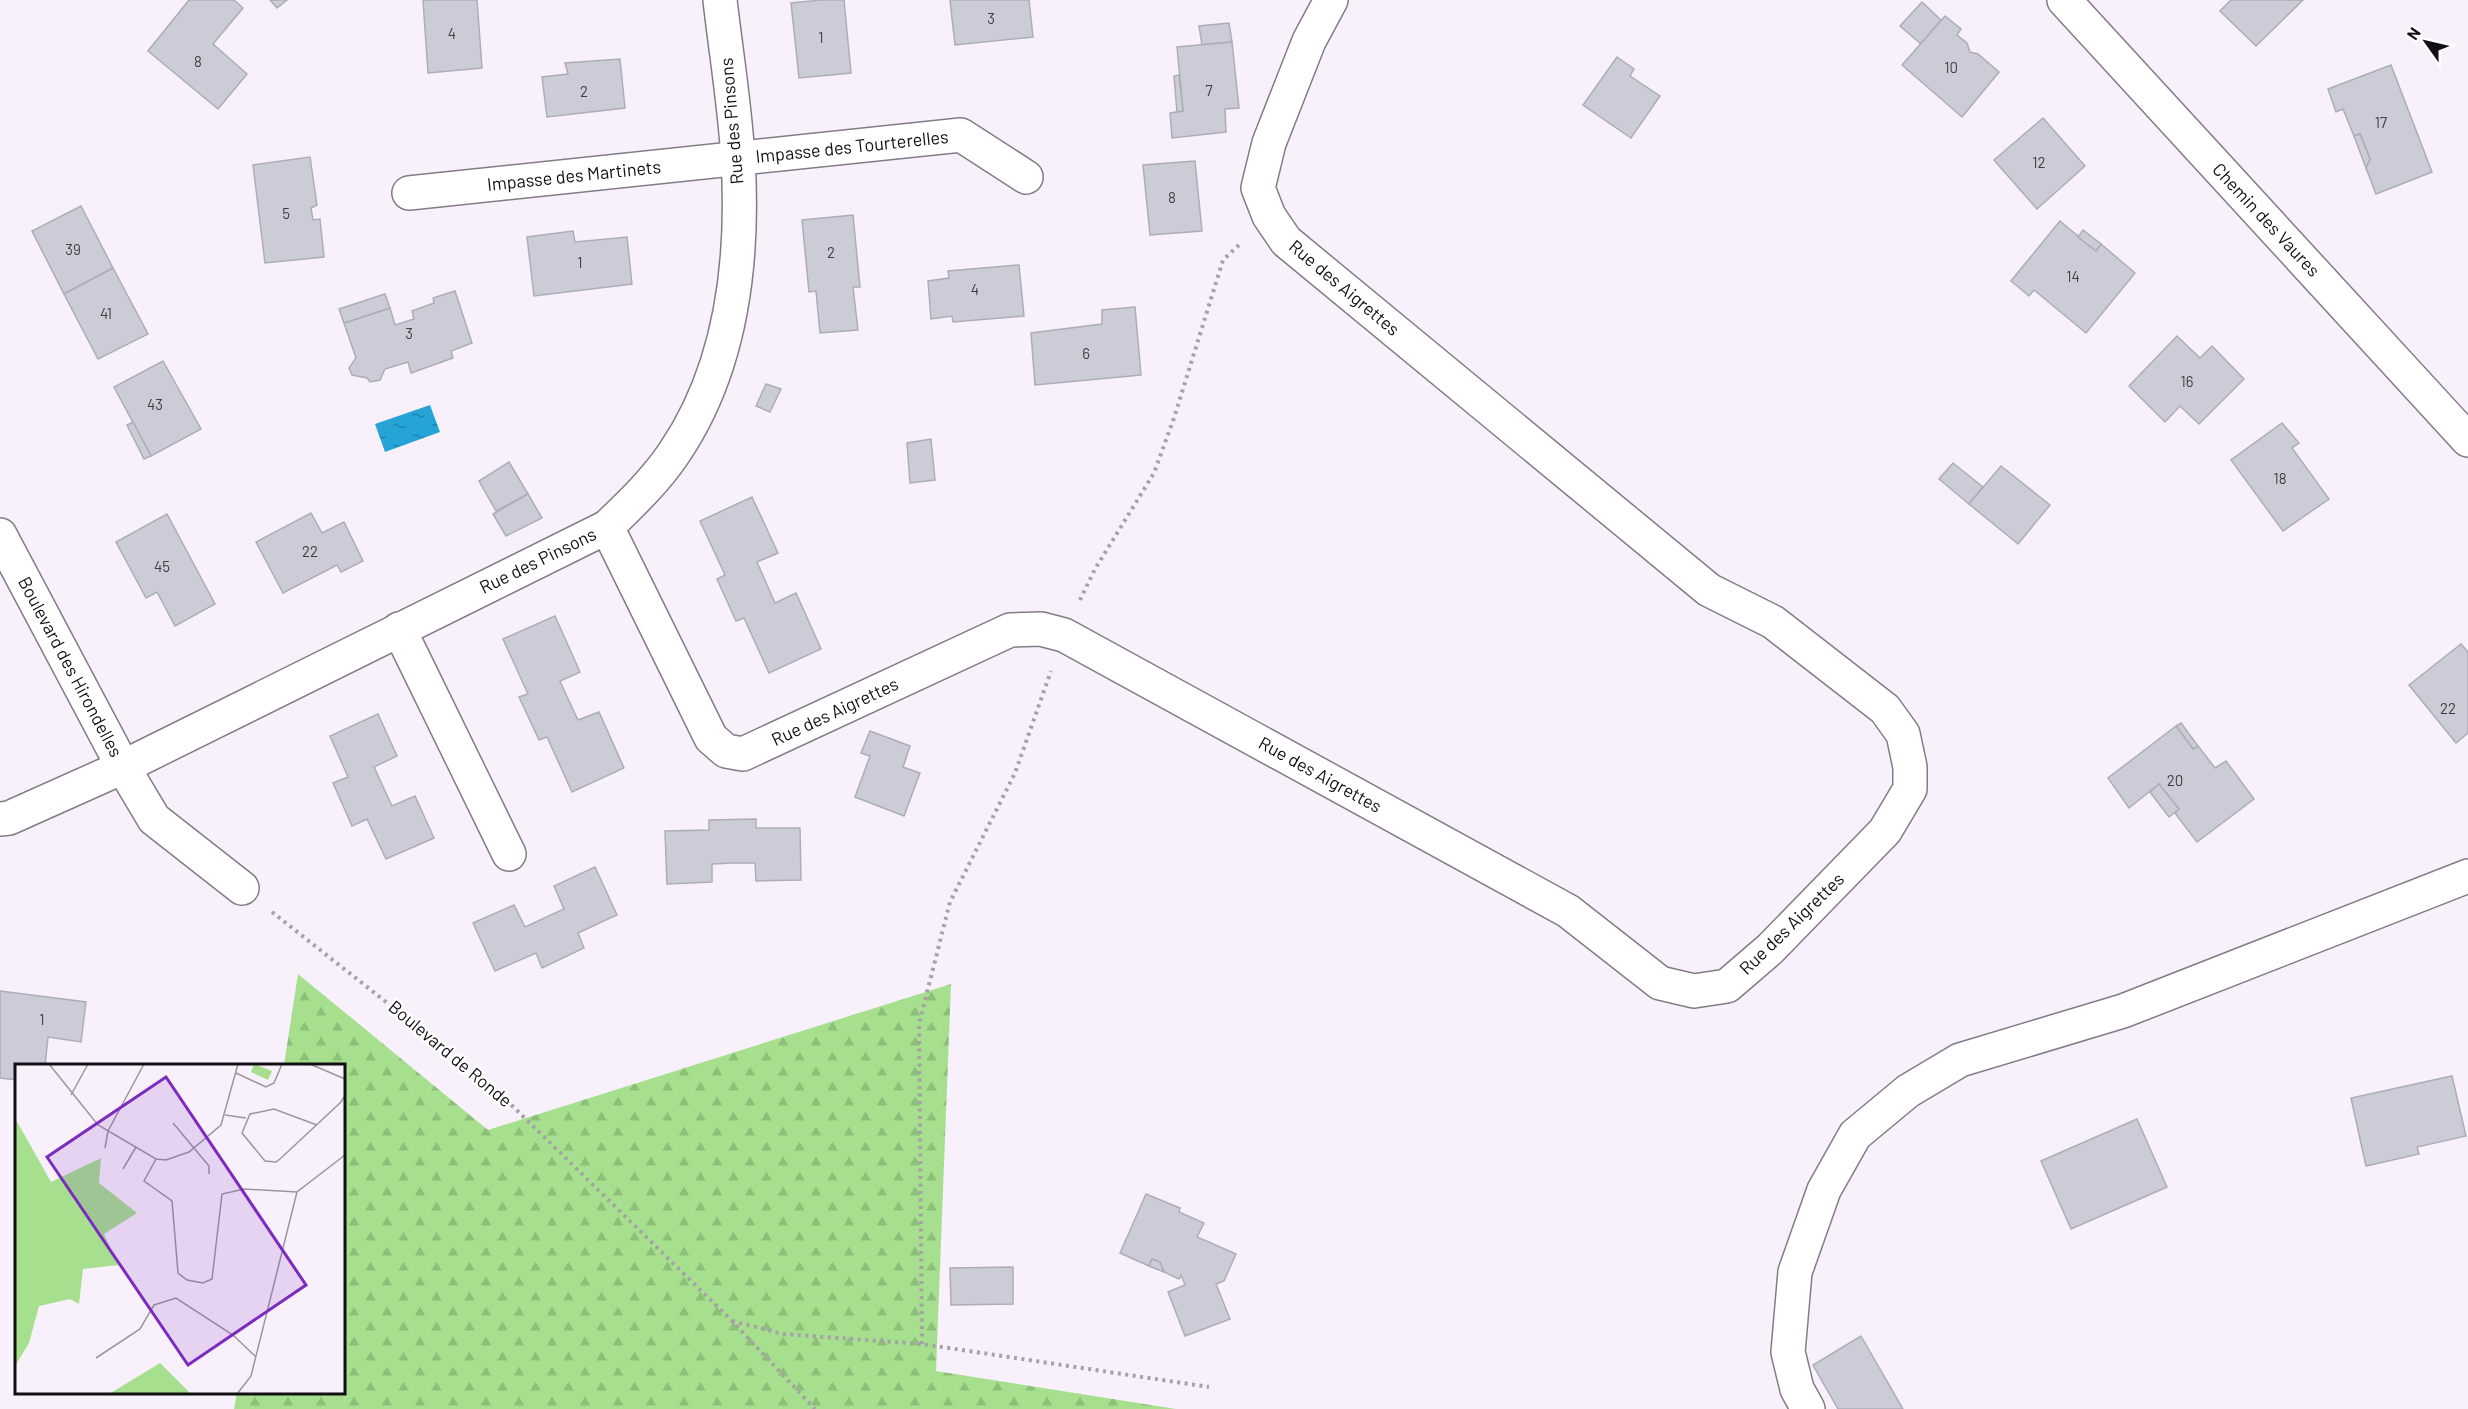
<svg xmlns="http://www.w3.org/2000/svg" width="2468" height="1409" font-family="Barlow,sans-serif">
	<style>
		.forest { fill: url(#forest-firs) }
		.water { fill: url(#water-ripples) }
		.building { fill: #cbccd8; stroke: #acadb9; stroke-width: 1.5 }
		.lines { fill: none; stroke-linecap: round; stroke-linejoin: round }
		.minor-casing { stroke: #837b85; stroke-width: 36 }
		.path { stroke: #a6a0a8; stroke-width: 4; stroke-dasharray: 3 4.5; stroke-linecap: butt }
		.minor { stroke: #fff; stroke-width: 33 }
		.labels { text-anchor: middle; stroke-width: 5; stroke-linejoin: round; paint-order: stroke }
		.number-label { font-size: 15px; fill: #403e44 }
		.street-label { font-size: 18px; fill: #120f13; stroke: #fff }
		.inset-road { fill: none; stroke: #9c969e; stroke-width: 1.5 }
		.view { fill: #7b2cbf; fill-opacity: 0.15; stroke: #7b2cbf; stroke-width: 3 }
		.inset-edge { fill: none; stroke: #120f13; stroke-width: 3 }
	</style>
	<defs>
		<pattern id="forest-firs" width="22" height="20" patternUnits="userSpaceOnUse" patternTransform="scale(1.5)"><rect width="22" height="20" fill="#a6e08e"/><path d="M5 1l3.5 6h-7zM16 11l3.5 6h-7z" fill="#8ebf7a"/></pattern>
		<pattern id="water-ripples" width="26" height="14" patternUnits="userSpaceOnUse" patternTransform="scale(1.5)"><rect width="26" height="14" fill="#25a4d5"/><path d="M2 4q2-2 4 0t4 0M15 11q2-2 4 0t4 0" fill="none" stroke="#1f84ac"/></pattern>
	</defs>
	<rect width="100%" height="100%" fill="#f8f0fb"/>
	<path class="forest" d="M 298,974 L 488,1130 L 951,984 L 936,1371 L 1176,1409 L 234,1409 L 237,1393 L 344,1392 L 344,1066 L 284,1065 Z"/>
	<path class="water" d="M 430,405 L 440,432 L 385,452 L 375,424 Z"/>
	<g class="building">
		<path d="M 189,0 L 234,0 L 243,8 L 213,44 L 247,74 L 218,109 L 148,51 Z"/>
		<path d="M 270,0 L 287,0 L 277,8 Z"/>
		<path d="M 423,0 L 477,0 L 482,68 L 428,73 Z"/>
		<path d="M 821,0 L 844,0 L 851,73 L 799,78 L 791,3 Z"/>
		<path d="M 950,0 L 1029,0 L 1033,37 L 955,45 Z"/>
		<path d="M 2231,0 L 2303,0 L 2256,46 L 2220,11 Z"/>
		<path d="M 1922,2 L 1941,20 L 1921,44 L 1900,26 Z"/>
		<path d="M 1945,16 L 1961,29 L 1957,35 L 1967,43 L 1970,52 L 1978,54 L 1999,72 L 1962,117 L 1902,65 Z"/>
		<path d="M 1229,23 L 1232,42 L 1202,45 L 1199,26 Z"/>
		<path d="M 1232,42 L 1239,108 L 1225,109 L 1226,132 L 1172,138 L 1170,113 L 1183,111 L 1177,47 Z"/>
		<path d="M 1617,57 L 1634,69 L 1630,76 L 1660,96 L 1631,138 L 1583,105 Z"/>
		<path d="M 620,59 L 625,108 L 547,117 L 542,77 L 568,74 L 565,63 Z"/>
		<path d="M 2391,65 L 2432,172 L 2376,194 L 2366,168 L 2370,159 L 2360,134 L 2354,136 L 2343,109 L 2336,112 L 2328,89 Z"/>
		<path d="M 1179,75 L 1183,111 L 1177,112 L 1174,76 Z"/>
		<path d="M 2043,118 L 2085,166 L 2037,209 L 1994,160 Z"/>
		<path d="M 2360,134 L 2370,159 L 2366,168 L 2354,136 Z"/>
		<path d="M 310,157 L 317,205 L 311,208 L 313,220 L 320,219 L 324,257 L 265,263 L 253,165 Z"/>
		<path d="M 1195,161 L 1202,231 L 1150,235 L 1143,165 Z"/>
		<path d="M 81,206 L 113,268 L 64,294 L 32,231 Z"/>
		<path d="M 853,215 L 860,287 L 853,287 L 858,330 L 820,333 L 816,291 L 809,292 L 802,220 Z"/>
		<path d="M 2060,221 L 2096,251 L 2101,244 L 2135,273 L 2086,333 L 2034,290 L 2029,296 L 2011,281 Z"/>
		<path d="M 2083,230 L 2101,244 L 2096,251 L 2078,237 Z"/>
		<path d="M 573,231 L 575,242 L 627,237 L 632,284 L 534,296 L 527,237 Z"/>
		<path d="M 1019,265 L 1024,316 L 953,322 L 952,316 L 931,319 L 928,281 L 949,278 L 948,271 Z"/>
		<path d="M 113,268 L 148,334 L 98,359 L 64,294 Z"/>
		<path d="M 455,291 L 472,343 L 451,351 L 453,358 L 411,373 L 408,362 L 385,369 L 380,380 L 370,382 L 367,378 L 352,375 L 349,368 L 356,358 L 344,323 L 390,308 L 395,325 L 414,319 L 412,311 L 434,303 L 433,298 Z"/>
		<path d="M 385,294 L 390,308 L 344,323 L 339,309 Z"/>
		<path d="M 1135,307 L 1141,375 L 1035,385 L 1031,333 L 1102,324 L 1102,310 Z"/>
		<path d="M 2177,336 L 2200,358 L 2212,346 L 2244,379 L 2199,424 L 2180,406 L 2165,422 L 2129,386 Z"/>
		<path d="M 163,361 L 201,429 L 151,456 L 114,387 Z"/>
		<path d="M 766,384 L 781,389 L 770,412 L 756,406 Z"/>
		<path d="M 133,422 L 151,456 L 144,459 L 127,425 Z"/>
		<path d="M 2282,423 L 2299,443 L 2292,448 L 2329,499 L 2283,531 L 2231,460 Z"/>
		<path d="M 931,439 L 935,480 L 910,483 L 907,443 Z"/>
		<path d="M 509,462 L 528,494 L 496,511 L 479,481 Z"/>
		<path d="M 1953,463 L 1983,487 L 1969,504 L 1939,479 Z"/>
		<path d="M 2001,466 L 2050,505 L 2018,544 L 1969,504 Z"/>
		<path d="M 528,494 L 542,518 L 506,536 L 493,514 Z"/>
		<path d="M 752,497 L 778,553 L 757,562 L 775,603 L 796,593 L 821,649 L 769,673 L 744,618 L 736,621 L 717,579 L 725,575 L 700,521 Z"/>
		<path d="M 311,513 L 322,533 L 344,522 L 363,561 L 341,572 L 337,565 L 283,593 L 256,542 Z"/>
		<path d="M 167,514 L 215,604 L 175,626 L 157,592 L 146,598 L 116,542 Z"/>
		<path d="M 555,616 L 580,672 L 560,681 L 569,701 L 578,720 L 599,712 L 624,768 L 572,792 L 547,737 L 539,740 L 519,697 L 528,694 L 503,639 Z"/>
		<path d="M 2461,644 L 2468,652 L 2468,733 L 2456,743 L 2409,685 Z"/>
		<path d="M 378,714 L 397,756 L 374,767 L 392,806 L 415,796 L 434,838 L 386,859 L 367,819 L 352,826 L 333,783 L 348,777 L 330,736 Z"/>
		<path d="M 2181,723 L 2198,746 L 2193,749 L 2176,726 Z"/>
		<path d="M 2176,726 L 2193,749 L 2198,746 L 2215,768 L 2226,761 L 2254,799 L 2197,842 L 2175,813 L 2179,809 L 2159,784 L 2129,808 L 2108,778 Z"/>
		<path d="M 870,731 L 910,746 L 903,767 L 920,773 L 904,816 L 855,797 L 870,756 L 861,753 Z"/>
		<path d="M 2159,784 L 2179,809 L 2169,817 L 2150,792 Z"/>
		<path d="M 756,819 L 756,828 L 800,828 L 801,880 L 756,881 L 755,863 L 733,863 L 712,864 L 712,882 L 667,884 L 665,831 L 709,830 L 709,820 Z"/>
		<path d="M 595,867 L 617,915 L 578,933 L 584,948 L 542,968 L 536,953 L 495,971 L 473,923 L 514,905 L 525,927 L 564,909 L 554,886 Z"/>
		<path d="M 0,991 L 86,1002 L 81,1042 L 48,1037 L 45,1066 L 16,1066 L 16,1080 L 0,1078 Z"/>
		<path d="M 2452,1076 L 2466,1136 L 2417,1147 L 2419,1154 L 2366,1166 L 2351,1098 Z"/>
		<path d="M 2137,1119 L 2167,1187 L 2071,1229 L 2041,1161 Z"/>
		<path d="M 1146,1194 L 1180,1208 L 1179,1212 L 1204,1223 L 1197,1237 L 1236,1254 L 1224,1281 L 1216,1284 L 1230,1319 L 1185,1336 L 1168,1292 L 1185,1285 L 1181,1275 L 1179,1279 L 1164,1272 L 1160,1262 L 1152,1259 L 1149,1266 L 1120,1253 Z"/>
		<path d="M 1152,1259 L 1160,1262 L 1164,1272 L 1149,1266 Z"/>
		<path d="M 1013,1267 L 1013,1304 L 951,1305 L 950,1268 Z"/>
		<path d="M 1861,1336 L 1903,1409 L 1838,1409 L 1813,1365 Z"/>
	</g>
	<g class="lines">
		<g class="minor-casing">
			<g id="minor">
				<path d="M 2064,0 L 2468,440"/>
				<path d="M 409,193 L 961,135 L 1026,177"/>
				<path d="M 607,527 L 711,738 L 726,751 L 743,754 L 1010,630 L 1041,629 L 1064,635 L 1568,911 L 1660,983 L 1694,991 L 1727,986 L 1770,949 L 1885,831 L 1910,789 L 1910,767 L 1903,734 L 1885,709 L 1773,622 L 1709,590 L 1286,241 L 1269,216 L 1258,188 L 1269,143 L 1309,41 L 1331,0"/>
				<path d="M 0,535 L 123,767 L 154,819 L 242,888"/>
				<path d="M 399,629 L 509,854"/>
				<path d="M 0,819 L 9,818 L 123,767 L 607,527 C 631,504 656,480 674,453 C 732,368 744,259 738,159 C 735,106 726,53 720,0"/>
				<path d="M 1808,1409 L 1797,1389 L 1788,1352 L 1795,1272 L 1824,1190 L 1855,1135 L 1908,1091 L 1960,1060 L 2123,1011 L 2468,876"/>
			</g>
		</g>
		<g class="path">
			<path d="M 1080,600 L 1095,569 L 1154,473 L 1174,418 L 1223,260 L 1240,244"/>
			<path d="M 272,912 L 490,1084 L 731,1320 L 815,1409"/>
			<path d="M 732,1321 L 783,1334 L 922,1344 L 1209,1387"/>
			<path d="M 922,1344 L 919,1024 L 950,902 L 1015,773 L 1051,671"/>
		</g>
		<use href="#minor" class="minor"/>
	</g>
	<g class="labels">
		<g class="number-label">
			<text x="991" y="24">3</text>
			<text x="452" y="39">4</text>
			<text x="821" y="43">1</text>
			<text x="198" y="67">8</text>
			<text x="1951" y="73">10</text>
			<text x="1209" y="96">7</text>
			<text x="584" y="97">2</text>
			<text x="2381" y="128">17</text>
			<text x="2039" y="168">12</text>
			<text x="1172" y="203">8</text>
			<text x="286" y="219">5</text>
			<text x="73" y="255">39</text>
			<text x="831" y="258">2</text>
			<text x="580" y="268">1</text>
			<text x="2073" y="282">14</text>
			<text x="975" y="295">4</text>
			<text x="106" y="319">41</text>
			<text x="409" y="339">3</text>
			<text x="1086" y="359">6</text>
			<text x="2187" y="387">16</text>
			<text x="155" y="410">43</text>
			<text x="2280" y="484">18</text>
			<text x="310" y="557">22</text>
			<text x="162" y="572">45</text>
			<text x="2448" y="714">22</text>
			<text x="2175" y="786">20</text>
			<text x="42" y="1025">1</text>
		</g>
		<g class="street-label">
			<text transform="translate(732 121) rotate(-95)" y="6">Rue des Pinsons</text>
			<text transform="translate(852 147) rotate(-6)" y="6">Impasse des Tourterelles</text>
			<text transform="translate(574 176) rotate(-6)" y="6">Impasse des Martinets</text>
			<text transform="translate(2266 220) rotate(47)" y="6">Chemin des Vaures</text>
			<text transform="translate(1344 288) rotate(40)" y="6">Rue des Aigrettes</text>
			<text transform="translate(538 561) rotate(-26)" y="6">Rue des Pinsons</text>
			<text transform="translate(70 667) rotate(62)" y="6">Boulevard des Hirondelles</text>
			<text transform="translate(835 712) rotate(-25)" y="6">Rue des Aigrettes</text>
			<text transform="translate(1320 775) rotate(29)" y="6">Rue des Aigrettes</text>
			<text transform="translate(1792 924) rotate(-44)" y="6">Rue des Aigrettes</text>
			<text transform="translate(450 1054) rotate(40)" y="6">Boulevard de Ronde</text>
		</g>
	</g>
	<g transform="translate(15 1064)">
		<rect width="330" height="330" fill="#f8f0fb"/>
		<path d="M 0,54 L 36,118 L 86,94 L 84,119 L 122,149 L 89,170 L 103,201 L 68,205 L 64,240 L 55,235 L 24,242 L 14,279 L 0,302 ZM 145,299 L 176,330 L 94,330 Z" fill="#a6e08e"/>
		<path d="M 239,0 L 257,7 L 253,16 L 236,8 Z" fill="#a6e08e"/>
		<path class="inset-road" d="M 34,0 L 83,61 L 141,95 L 151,96 L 174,88 L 206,61 L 223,0M 295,0 L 330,15M 221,9 L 251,23 L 259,19 L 267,0M 56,31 L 73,0M 210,51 L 231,54M 158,59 L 194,102 L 194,110M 302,61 L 259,45 L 235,50 L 227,69 L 250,97 L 261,98 L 265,95 L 326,38 L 330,31M 90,84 L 93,67 L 129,0M 141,95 L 129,117 L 157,137 L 163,209 L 172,216 L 188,219 L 197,215 L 207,130 L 229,125 L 282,128M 108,105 L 121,83M 81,294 L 125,265 L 139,241 L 161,234 L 218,271 L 241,293M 222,330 L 236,312 L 282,128 L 330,91"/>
		<path class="view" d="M 151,13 L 291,221 L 173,301 L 32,93 Z"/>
		<rect width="330" height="330" class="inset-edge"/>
	</g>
	<g transform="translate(2426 42) rotate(304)" stroke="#ffffff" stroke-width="4.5" paint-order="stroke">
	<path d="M0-4.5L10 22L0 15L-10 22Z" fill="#120f13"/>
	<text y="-9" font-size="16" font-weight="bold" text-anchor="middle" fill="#120f13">N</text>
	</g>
</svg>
